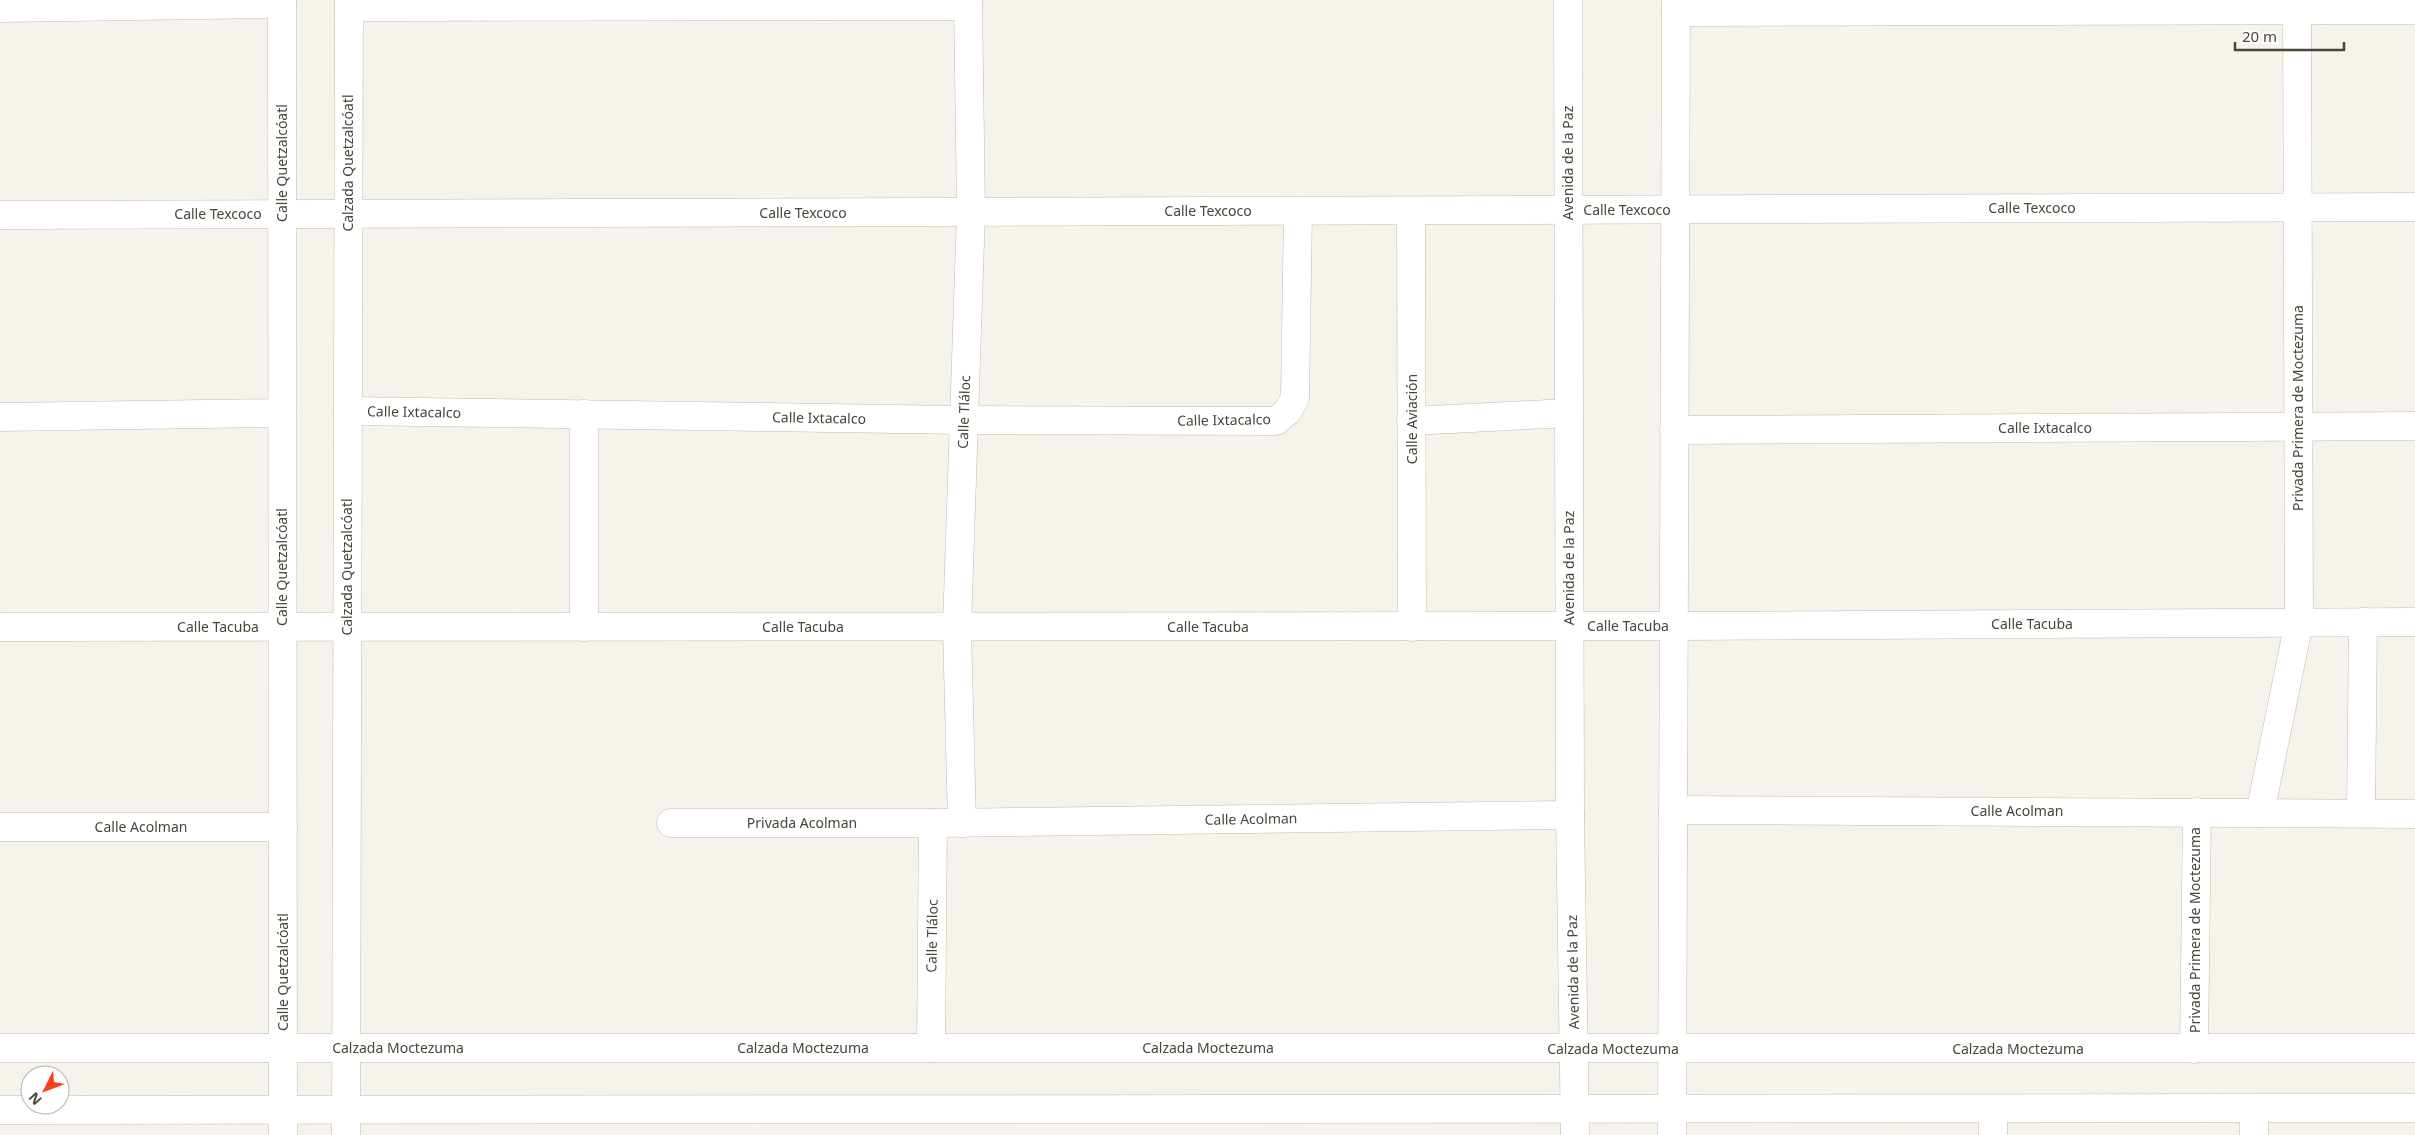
<svg xmlns="http://www.w3.org/2000/svg" width="2415" height="1135" font-family="'Noto Sans',sans-serif">
	<style>
		.lines { fill: none; stroke-linecap: round; stroke-linejoin: round }
		.minor-casing { stroke: #c2bbae; stroke-width: 29 }
		.minor { stroke: #fff; stroke-width: 28 }
		.labels { text-anchor: middle; stroke-width: 4.5; stroke-linejoin: round; paint-order: stroke }
		.street-label { font-size: 14px; fill: #4b4439; stroke: #fff }
	</style>
	<rect width="100%" height="100%" fill="#f6f3ec"/>
	<g class="lines">
		<g class="minor-casing">
			<g id="minor">
				<path d="M 282,0 L 283,1135"/>
				<path d="M 1568,0 L 1570,815 L 1575,1135"/>
				<path d="M 349,7 L 968,6"/>
				<path d="M 0,8 L 282,4"/>
				<path d="M 1676,12 L 2415,10"/>
				<path d="M 1411,211 L 1412,627"/>
				<path d="M 0,215 L 2415,207"/>
				<path d="M 348,411 L 963,420 L 1276,421 L 1288,411 L 1295,398 L 1298,211"/>
				<path d="M 0,417 L 282,413"/>
				<path d="M 1411,421 L 1568,413"/>
				<path d="M 1674,430 L 2415,426"/>
				<path d="M 0,627 L 1673,626 L 2415,622"/>
				<path d="M 584,627 L 584,414"/>
				<path d="M 1673,810 L 2415,814"/>
				<path d="M 2260,813 L 2299,622 L 2297,0"/>
				<path d="M 2361,813 L 2363,622"/>
				<path d="M 671,823 L 933,823 L 1570,815"/>
				<path d="M 962,823 L 957,627 L 971,212 L 968,0"/>
				<path d="M 0,827 L 283,827"/>
				<path d="M 0,1048 L 2415,1048"/>
				<path d="M 931,1048 L 933,823"/>
				<path d="M 2194,1049 L 2197,812"/>
				<path d="M 1993,1109 L 1993,1135"/>
				<path d="M 2254,1109 L 2254,1135"/>
				<path d="M 0,1110 L 2415,1108"/>
				<path d="M 346,1135 L 349,0"/>
				<path d="M 1672,1135 L 1676,0"/>
			</g>
		</g>
		<use href="#minor" class="minor"/>
	</g>
	<g class="labels">
		<g class="street-label">
			<text transform="translate(282 163) rotate(-90)" y="5">Calle Quetzalcóatl</text>
			<text transform="translate(348 163) rotate(-90)" y="5">Calzada Quetzalcóatl</text>
			<text transform="translate(1568 163) rotate(-90)" y="5">Avenida de la Paz</text>
			<text x="2032" y="213">Calle Texcoco</text>
			<text x="1627" y="215">Calle Texcoco</text>
			<text x="1208" y="216">Calle Texcoco</text>
			<text x="803" y="218">Calle Texcoco</text>
			<text x="218" y="219">Calle Texcoco</text>
			<text transform="translate(2298 408) rotate(-90)" y="5">Privada Primera de Moctezuma</text>
			<text transform="translate(414 412) rotate(1)" y="5">Calle Ixtacalco</text>
			<text transform="translate(964 412) rotate(-88)" y="5">Calle Tláloc</text>
			<text transform="translate(819 418) rotate(1)" y="5">Calle Ixtacalco</text>
			<text transform="translate(1412 419) rotate(-90)" y="5">Calle Aviación</text>
			<text transform="translate(1224 420) rotate(-1)" y="5">Calle Ixtacalco</text>
			<text x="2045" y="433">Calle Ixtacalco</text>
			<text transform="translate(282 567) rotate(-90)" y="5">Calle Quetzalcóatl</text>
			<text transform="translate(347 567) rotate(-90)" y="5">Calzada Quetzalcóatl</text>
			<text transform="translate(1569 568) rotate(-90)" y="5">Avenida de la Paz</text>
			<text x="2032" y="629">Calle Tacuba</text>
			<text x="1628" y="631">Calle Tacuba</text>
			<text x="218" y="632">Calle Tacuba</text>
			<text x="803" y="632">Calle Tacuba</text>
			<text x="1208" y="632">Calle Tacuba</text>
			<text x="2017" y="816">Calle Acolman</text>
			<text transform="translate(1251 819) rotate(-1)" y="5">Calle Acolman</text>
			<text x="802" y="828">Privada Acolman</text>
			<text x="141" y="832">Calle Acolman</text>
			<text transform="translate(2195 930) rotate(-90)" y="5">Privada Primera de Moctezuma</text>
			<text transform="translate(932 936) rotate(-89)" y="5">Calle Tláloc</text>
			<text transform="translate(283 972) rotate(-90)" y="5">Calle Quetzalcóatl</text>
			<text transform="translate(1573 972) rotate(-91)" y="5">Avenida de la Paz</text>
			<text x="398" y="1053">Calzada Moctezuma</text>
			<text x="803" y="1053">Calzada Moctezuma</text>
			<text x="1208" y="1053">Calzada Moctezuma</text>
			<text x="1613" y="1054">Calzada Moctezuma</text>
			<text x="2018" y="1054">Calzada Moctezuma</text>
		</g>
	</g>
	<g transform="translate(45 1090) rotate(228)"><circle r="24" fill="#ffffff" stroke="#b7b4b0"/>
	<path d="M0-4L9 19L0 12L-9 19Z" fill="#fc3f1d"/>
	<text y="-8" font-size="14" font-weight="bold" text-anchor="middle" fill="#4b4439">N</text>
	</g>
	<path d="M2235 42v8h109v-8" fill="none" stroke="#4b4439" stroke-width="2.5"/>
	<text x="2242" y="42" font-size="15" fill="#4b4439" stroke="#ffffff" stroke-width="4" paint-order="stroke">20 m</text>
</svg>
